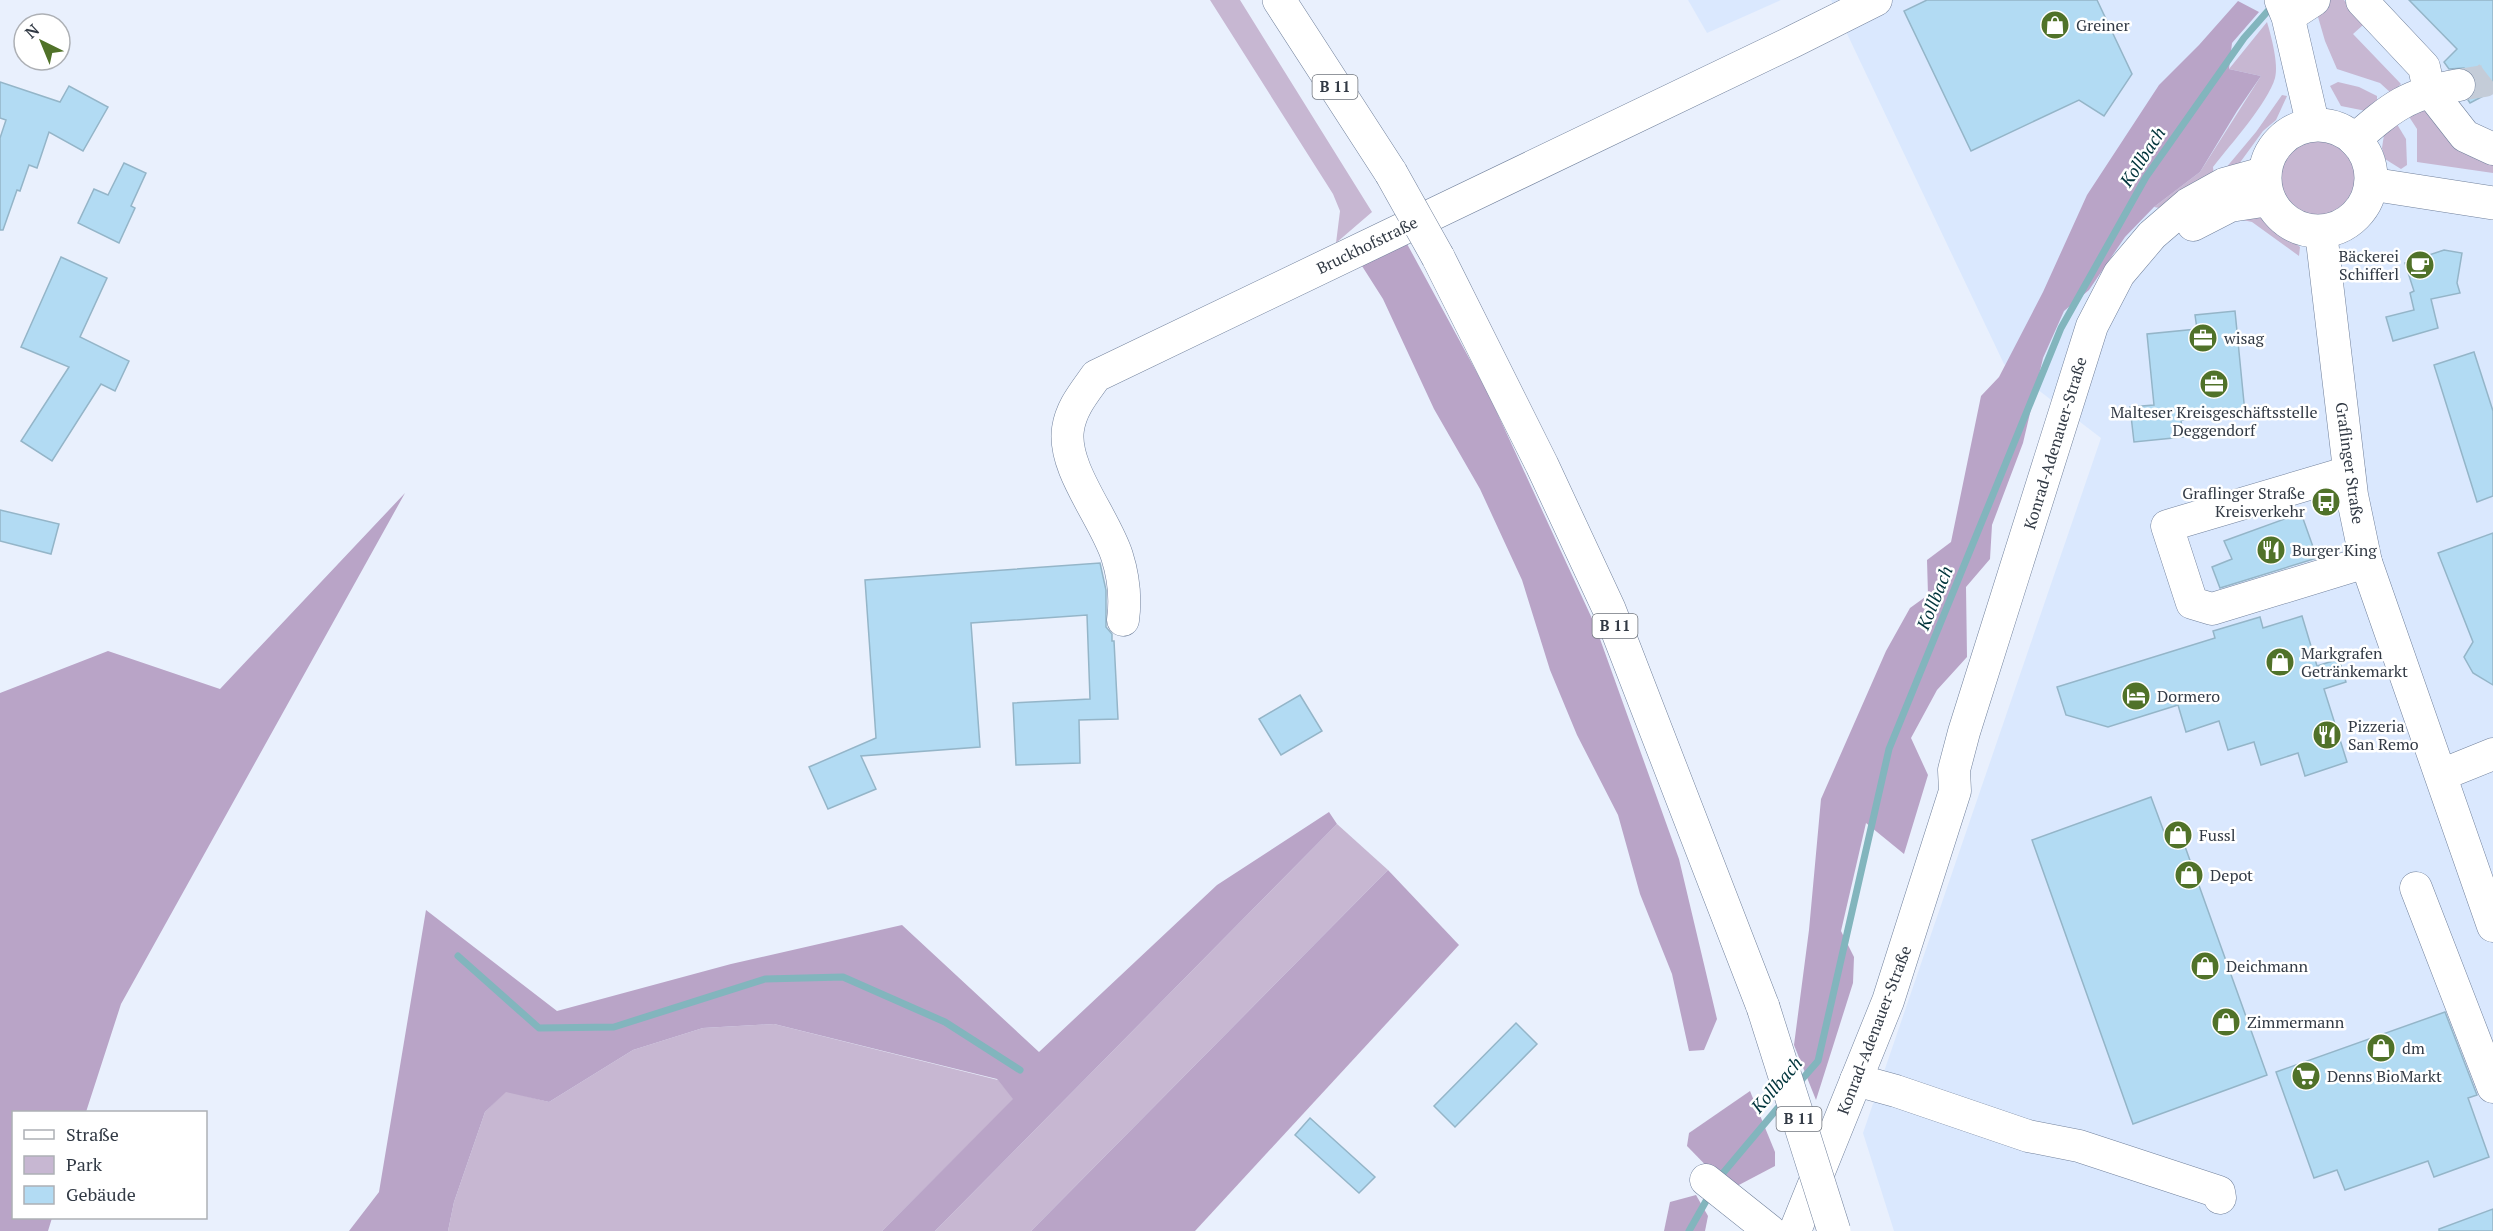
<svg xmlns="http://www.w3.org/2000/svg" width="2493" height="1231" font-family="'PT Serif',serif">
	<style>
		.built { fill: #dae8fe }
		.green { fill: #c7b7d2 }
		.forest { fill: #b9a4c7 }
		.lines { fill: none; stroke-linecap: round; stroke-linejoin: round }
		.stream { stroke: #82b5bd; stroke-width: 7 }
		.building { fill: #b2dbf3; stroke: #94b5c8; stroke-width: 1.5 }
		.minor-tunnel { stroke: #c4ccd8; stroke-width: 32; stroke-dasharray: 32 16; stroke-linecap: butt }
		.minor-casing { stroke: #71819c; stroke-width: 33 }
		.major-casing { stroke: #71819c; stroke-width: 34 }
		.minor { stroke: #fff; stroke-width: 32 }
		.major { stroke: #fff; stroke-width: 33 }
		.major-bridge-casing { stroke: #71819c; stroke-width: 34; stroke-linecap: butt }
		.major-bridge { stroke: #fff; stroke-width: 33 }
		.labels { text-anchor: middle; stroke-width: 5; stroke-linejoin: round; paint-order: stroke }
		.shield { fill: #fff; stroke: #70757d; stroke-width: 1.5 }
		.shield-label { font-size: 15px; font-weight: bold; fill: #323a45 }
		.poi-label { font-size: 16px; fill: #323a45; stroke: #fff; text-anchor: start }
		.street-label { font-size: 16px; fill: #323a45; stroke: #fff }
		.water-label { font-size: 18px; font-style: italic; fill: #01343b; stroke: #fff }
	</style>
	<rect width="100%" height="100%" fill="#e9f0fd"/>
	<g class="built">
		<path d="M 1688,0 L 1781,0 L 1707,33 Z"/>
		<path d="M 1831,0 L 2493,0 L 2493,1231 L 1894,1231 L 1863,1133 L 2101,438 L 2004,364 Z"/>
	</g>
	<g class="green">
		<path d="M 1210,0 L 1240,0 L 1372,212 L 1336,243 L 1340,211 L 1333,194 Z"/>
		<path d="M 2327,0 L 2344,0 L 2363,25 L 2353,34 L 2401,84 L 2391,93 L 2380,83 L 2337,69 L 2325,41 L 2316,10 Z"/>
		<path d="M 2267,22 C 2271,35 2279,65 2275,78 C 2268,103 2230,145 2213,167 L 2214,176 L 2165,209 L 2154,207 L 2200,172 L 2261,76 L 2229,69 Z"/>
		<path d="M 2338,82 L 2359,87 L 2377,96 L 2377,106 L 2366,111 L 2341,106 L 2330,86 Z"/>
		<path d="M 2282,95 L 2287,96 L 2276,120 L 2263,131 L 2236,168 L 2225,169 L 2256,132 Z"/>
		<path d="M 2426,109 C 2447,142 2456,147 2493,156 L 2493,173 L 2417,162 L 2417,129 L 2406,112 Z"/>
		<path d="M 2395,121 L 2406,139 L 2407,165 L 2401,169 L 2385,159 L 2382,148 L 2385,128 Z"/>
		<circle cx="2316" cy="176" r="40"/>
		<path d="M 2258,214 L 2300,247 L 2299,256 L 2252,222 L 2238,219 Z"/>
		<path d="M 1337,824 L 1388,870 L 1031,1231 L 935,1231 Z"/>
		<path d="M 774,1024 L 998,1080 L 1014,1099 L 882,1231 L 448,1231 L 454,1202 L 485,1112 L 506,1091 L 549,1102 L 633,1050 L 703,1028 Z"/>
	</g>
	<g class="forest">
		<path d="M 2238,1 L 2259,12 L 2232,43 L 2229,69 L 2261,76 L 2237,111 L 2200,172 L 2154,207 L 2125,237 L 2089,290 L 2064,311 L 2043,358 L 2023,443 L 1992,525 L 1990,559 L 1966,587 L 1967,657 L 1937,690 L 1911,738 L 1928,775 L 1904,854 L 1866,823 L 1841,931 L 1854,957 L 1853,983 L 1816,1100 L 1794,1045 L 1809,930 L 1821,799 L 1886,651 L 1910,608 L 1928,595 L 1927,560 L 1951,542 L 1981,396 L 1999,377 L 2043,292 L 2087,195 L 2159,85 L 2199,45 Z"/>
		<path d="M 1406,242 L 1488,393 L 1595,625 L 1679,859 L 1717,1019 L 1704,1050 L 1689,1051 L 1672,974 L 1640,894 L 1618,815 L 1577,735 L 1550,670 L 1522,580 L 1480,489 L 1434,409 L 1383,299 L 1362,266 Z"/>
		<path d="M 405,493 L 121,1004 L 86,1112 L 14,1112 L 14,1218 L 52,1218 L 48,1231 L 0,1231 L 0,693 L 108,651 L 220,689 Z"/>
		<path d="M 1329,812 L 1337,824 L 935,1231 L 882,1231 L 1013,1099 L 997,1079 L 774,1024 L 703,1028 L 633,1050 L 549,1102 L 506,1092 L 485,1112 L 454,1202 L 448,1231 L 349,1231 L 379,1192 L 426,910 L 557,1011 L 731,964 L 902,925 L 1039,1052 L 1217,885 Z"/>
		<path d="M 1388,870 L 1459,945 L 1195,1231 L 1031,1231 Z"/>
		<path d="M 1750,1091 L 1775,1152 L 1775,1166 L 1737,1186 L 1726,1186 L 1687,1146 L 1689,1133 Z"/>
		<path d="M 1696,1195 L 1708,1216 L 1705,1231 L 1664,1231 L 1670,1202 Z"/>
	</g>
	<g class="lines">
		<g class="stream">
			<path d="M 458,956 L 539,1028 L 614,1027 L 765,979 L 843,977 L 945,1022 L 1020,1070"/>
			<path d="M 1797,1085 L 1818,1061 L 1889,749 L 2061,328 L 2146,177 L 2244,38 L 2274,4"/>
			<path d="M 1718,1179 L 1782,1103"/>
			<path d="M 1689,1231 L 1710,1194"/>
		</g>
	</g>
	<g class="building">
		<path d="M 1927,0 L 2097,0 L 2132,74 L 2104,116 L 2079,100 L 1971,151 L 1904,11 Z"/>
		<path d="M 2409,0 L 2493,0 L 2493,91 L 2470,103 L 2468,100 L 2476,90 L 2476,81 L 2473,74 L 2464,68 L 2449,69 L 2444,62 L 2457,49 Z"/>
		<path d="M 0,82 L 60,102 L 69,86 L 108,107 L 83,151 L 49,132 L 37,168 L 29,165 L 20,191 L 17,190 L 3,230 L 0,230 L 0,138 L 6,120 L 0,118 Z"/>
		<path d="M 124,163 L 146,173 L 131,206 L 135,208 L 119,243 L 78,223 L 94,189 L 108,195 Z"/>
		<path d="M 2444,250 L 2462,253 L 2457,283 L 2460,293 L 2431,299 L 2438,328 L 2393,341 L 2386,317 L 2414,310 L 2410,293 L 2414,291 L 2405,263 Z"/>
		<path d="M 61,257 L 107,278 L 80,337 L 129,361 L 115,391 L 101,384 L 52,461 L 21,441 L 69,367 L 21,347 Z"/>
		<path d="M 2235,311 L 2245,413 L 2181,420 L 2183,437 L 2134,442 L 2130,407 L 2154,405 L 2147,334 L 2197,329 L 2195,315 Z"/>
		<path d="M 2474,352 L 2493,411 L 2493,496 L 2477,502 L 2434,365 Z"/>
		<path d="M 0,510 L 59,524 L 51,554 L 0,541 Z"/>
		<path d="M 2301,513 L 2317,558 L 2220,588 L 2212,567 L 2232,559 L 2224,541 Z"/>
		<path d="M 2493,533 L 2493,685 L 2473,673 L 2464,657 L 2473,642 L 2438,553 Z"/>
		<path d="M 1100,563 L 1106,590 L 1106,627 L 1112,634 L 1112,641 L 1114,641 L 1118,719 L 1079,720 L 1080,763 L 1016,765 L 1013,703 L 1090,699 L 1087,615 L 971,623 L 980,747 L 861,756 L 876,789 L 828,809 L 809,767 L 876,738 L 865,580 Z"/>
		<path d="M 2302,616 L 2317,666 L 2339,659 L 2346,682 L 2324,689 L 2347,762 L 2305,776 L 2298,753 L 2261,765 L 2254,742 L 2228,750 L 2219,721 L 2186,732 L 2178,705 L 2108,727 L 2066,715 L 2057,687 L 2215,638 L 2213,631 L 2260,617 L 2263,628 Z"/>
		<path d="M 1300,695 L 1322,731 L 1281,755 L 1259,719 Z"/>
		<path d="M 2151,797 L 2164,832 L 2178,827 L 2267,1075 L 2133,1124 L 2032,840 Z"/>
		<path d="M 2445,1012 L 2477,1095 L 2468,1098 L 2489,1157 L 2434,1177 L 2428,1161 L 2345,1190 L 2337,1170 L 2314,1178 L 2276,1072 Z"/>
		<path d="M 1516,1023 L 1537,1044 L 1455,1127 L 1434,1106 Z"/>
		<path d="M 1310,1118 L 1375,1177 L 1359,1193 L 1295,1135 Z"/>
		<path d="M 2493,1209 L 2493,1231 L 2439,1231 L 2439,1229 Z"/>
	</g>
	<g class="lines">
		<path class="minor-tunnel" d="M 2459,85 L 2484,81 L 2493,74"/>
		<g class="minor-casing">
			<g id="minor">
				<path d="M 2362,1 L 2424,67 L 2429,90 L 2465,136 L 2493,149"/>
				<path d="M 2288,17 L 2314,0"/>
				<path d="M 2354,140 C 2392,107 2407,94 2459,85"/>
				<path d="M 2193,225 L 2230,206 L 2269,200"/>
				<path d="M 2321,232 L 2352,495 L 2366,562 L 2493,926"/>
				<path d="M 2349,472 L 2167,526 L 2192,603 L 2212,609 L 2366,562"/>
				<path d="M 1123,620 C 1126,598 1124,578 1117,556 C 1105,518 1062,468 1068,429 C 1071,408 1084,393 1096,376 L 1794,41 L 1876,0"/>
				<path d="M 2441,775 L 2493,754"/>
				<path d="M 2416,888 L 2493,1087"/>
				<path d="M 1856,1080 L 1896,1091 L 2028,1136 L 2079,1146 L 2219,1192 L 2220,1198"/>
				<path d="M 1706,1180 L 1770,1231"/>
				<path d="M 1795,1231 L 1888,1001 L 1955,791 L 1954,770 L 1964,732 L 2092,326 L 2119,274 L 2152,235 L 2188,204 L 2224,184 L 2264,173"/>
			</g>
		</g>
		<g class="major-casing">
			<g id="major">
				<path d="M 1279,0 L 1391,173"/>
				<path d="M 2281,0 L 2288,17 L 2313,125"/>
				<circle cx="2318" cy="178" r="53"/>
				<path d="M 2371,184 L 2493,203"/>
				<path d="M 1438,257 L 1542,465 L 1609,609 L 1763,1007"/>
			</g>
		</g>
		<use href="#minor" class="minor"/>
		<use href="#major" class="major"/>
		<g class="major-bridge-casing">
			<g id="major-bridge">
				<path d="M 1391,173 L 1438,257"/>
				<path d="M 1763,1007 L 1834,1231"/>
			</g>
		</g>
		<use href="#major-bridge" class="major-bridge"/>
	</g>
	<defs>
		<g id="shop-disc" transform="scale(1.5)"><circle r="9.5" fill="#507229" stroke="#fff"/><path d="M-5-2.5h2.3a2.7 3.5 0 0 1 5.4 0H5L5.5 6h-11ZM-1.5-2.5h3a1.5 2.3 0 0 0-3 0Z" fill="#fff"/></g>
		<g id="cafe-disc" transform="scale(1.5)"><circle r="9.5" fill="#507229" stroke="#fff"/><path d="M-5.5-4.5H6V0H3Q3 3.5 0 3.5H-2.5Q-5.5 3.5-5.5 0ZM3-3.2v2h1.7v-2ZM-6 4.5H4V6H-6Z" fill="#fff"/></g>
		<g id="office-disc" transform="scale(1.5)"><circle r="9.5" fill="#507229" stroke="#fff"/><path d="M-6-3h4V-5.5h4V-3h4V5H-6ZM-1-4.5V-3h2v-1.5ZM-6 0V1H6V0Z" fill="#fff"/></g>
		<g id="bus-disc" transform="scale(1.5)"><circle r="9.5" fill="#507229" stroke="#fff"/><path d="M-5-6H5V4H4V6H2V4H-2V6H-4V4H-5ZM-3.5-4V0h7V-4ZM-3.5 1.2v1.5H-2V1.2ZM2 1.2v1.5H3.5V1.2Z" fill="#fff"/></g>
		<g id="restaurant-disc" transform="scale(1.5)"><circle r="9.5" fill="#507229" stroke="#fff"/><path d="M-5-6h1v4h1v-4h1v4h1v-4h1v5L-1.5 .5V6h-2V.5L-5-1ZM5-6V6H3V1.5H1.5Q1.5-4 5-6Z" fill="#fff"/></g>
		<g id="hotel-disc" transform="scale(1.5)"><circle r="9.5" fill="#507229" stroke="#fff"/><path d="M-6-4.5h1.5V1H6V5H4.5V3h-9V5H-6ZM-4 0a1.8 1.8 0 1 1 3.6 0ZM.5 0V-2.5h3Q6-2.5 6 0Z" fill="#fff"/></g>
		<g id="supermarket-disc" transform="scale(1.5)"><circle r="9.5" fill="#507229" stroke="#fff"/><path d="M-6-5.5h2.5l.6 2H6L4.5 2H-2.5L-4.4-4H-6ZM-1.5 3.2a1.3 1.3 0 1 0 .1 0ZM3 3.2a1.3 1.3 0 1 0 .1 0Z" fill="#fff"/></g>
	</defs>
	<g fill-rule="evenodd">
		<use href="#shop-disc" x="2055" y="25"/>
		<use href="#cafe-disc" x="2420" y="265"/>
		<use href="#office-disc" x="2203" y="338"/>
		<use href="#office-disc" x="2214" y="384"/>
		<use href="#bus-disc" x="2326" y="502"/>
		<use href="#restaurant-disc" x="2271" y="550"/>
		<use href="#shop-disc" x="2280" y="662"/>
		<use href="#hotel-disc" x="2136" y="696"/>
		<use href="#restaurant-disc" x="2327" y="735"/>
		<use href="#shop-disc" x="2178" y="835"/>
		<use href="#shop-disc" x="2189" y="875"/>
		<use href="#shop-disc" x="2205" y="966"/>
		<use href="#shop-disc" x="2226" y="1022"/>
		<use href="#shop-disc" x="2381" y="1048"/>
		<use href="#supermarket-disc" x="2306" y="1076"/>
	</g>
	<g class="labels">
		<g class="shield">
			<rect x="1312.5" y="75" width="45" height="24" rx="4.5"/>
			<rect x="1592.5" y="614" width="45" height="24" rx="4.5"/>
			<rect x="1776.5" y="1107" width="45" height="24" rx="4.5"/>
		</g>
		<g class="shield-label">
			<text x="1335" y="92">B 11</text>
			<text x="1615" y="631">B 11</text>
			<text x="1799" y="1124">B 11</text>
		</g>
		<g class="poi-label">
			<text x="2076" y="31">Greiner</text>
			<text x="2399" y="262" text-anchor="end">Bäckerei<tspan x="2399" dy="18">Schifferl</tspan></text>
			<text x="2224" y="344">wisag</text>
			<text x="2214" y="418" text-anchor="middle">Malteser Kreisgeschäftsstelle<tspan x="2214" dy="18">Deggendorf</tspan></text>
			<text x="2305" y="499" text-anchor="end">Graflinger Straße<tspan x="2305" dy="18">Kreisverkehr</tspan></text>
			<text x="2292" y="556">Burger King</text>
			<text x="2301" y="659">Markgrafen<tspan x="2301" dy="18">Getränkemarkt</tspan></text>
			<text x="2157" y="702">Dormero</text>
			<text x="2348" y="732">Pizzeria<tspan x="2348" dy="18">San Remo</tspan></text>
			<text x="2199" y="841">Fussl</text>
			<text x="2210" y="881">Depot</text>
			<text x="2226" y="972">Deichmann</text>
			<text x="2247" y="1028">Zimmermann</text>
			<text x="2402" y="1054">dm</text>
			<text x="2327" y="1082">Denns BioMarkt</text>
		</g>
		<g class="street-label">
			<text transform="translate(1367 245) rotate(-26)" y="6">Bruckhofstraße</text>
			<text transform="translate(2055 443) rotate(-73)" y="6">Konrad-Adenauer-Straße</text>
			<text transform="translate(2350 463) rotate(82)" y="6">Graflinger Straße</text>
			<text transform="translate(1874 1030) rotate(-69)" y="6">Konrad-Adenauer-Straße</text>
		</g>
		<g class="water-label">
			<text transform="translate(2143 157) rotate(-57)" y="6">Kollbach</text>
			<text transform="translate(1935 598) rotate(-68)" y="6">Kollbach</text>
			<text transform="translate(1777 1085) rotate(-49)" y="6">Kollbach</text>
		</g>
	</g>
	<rect x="12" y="1111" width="195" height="108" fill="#ffffff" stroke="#adb0b5" stroke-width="1.5"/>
	<rect x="24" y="1130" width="30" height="9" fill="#ffffff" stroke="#adb0b5" stroke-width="1.5"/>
	<text x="66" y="1141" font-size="18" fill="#323a45">Straße</text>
	<rect x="24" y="1156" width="30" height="18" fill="#c7b7d2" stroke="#adb0b5" stroke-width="1.5"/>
	<text x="66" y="1171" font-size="18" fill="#323a45">Park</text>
	<rect x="24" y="1186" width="30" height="18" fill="#b2dbf3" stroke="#adb0b5" stroke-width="1.5"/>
	<text x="66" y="1201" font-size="18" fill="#323a45">Gebäude</text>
	<g transform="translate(42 42) rotate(317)"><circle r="28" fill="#ffffff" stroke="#adb0b5" stroke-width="1.5"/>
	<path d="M0-4.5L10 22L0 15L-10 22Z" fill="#507229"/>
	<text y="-9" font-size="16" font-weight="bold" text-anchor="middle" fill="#323a45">N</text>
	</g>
</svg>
